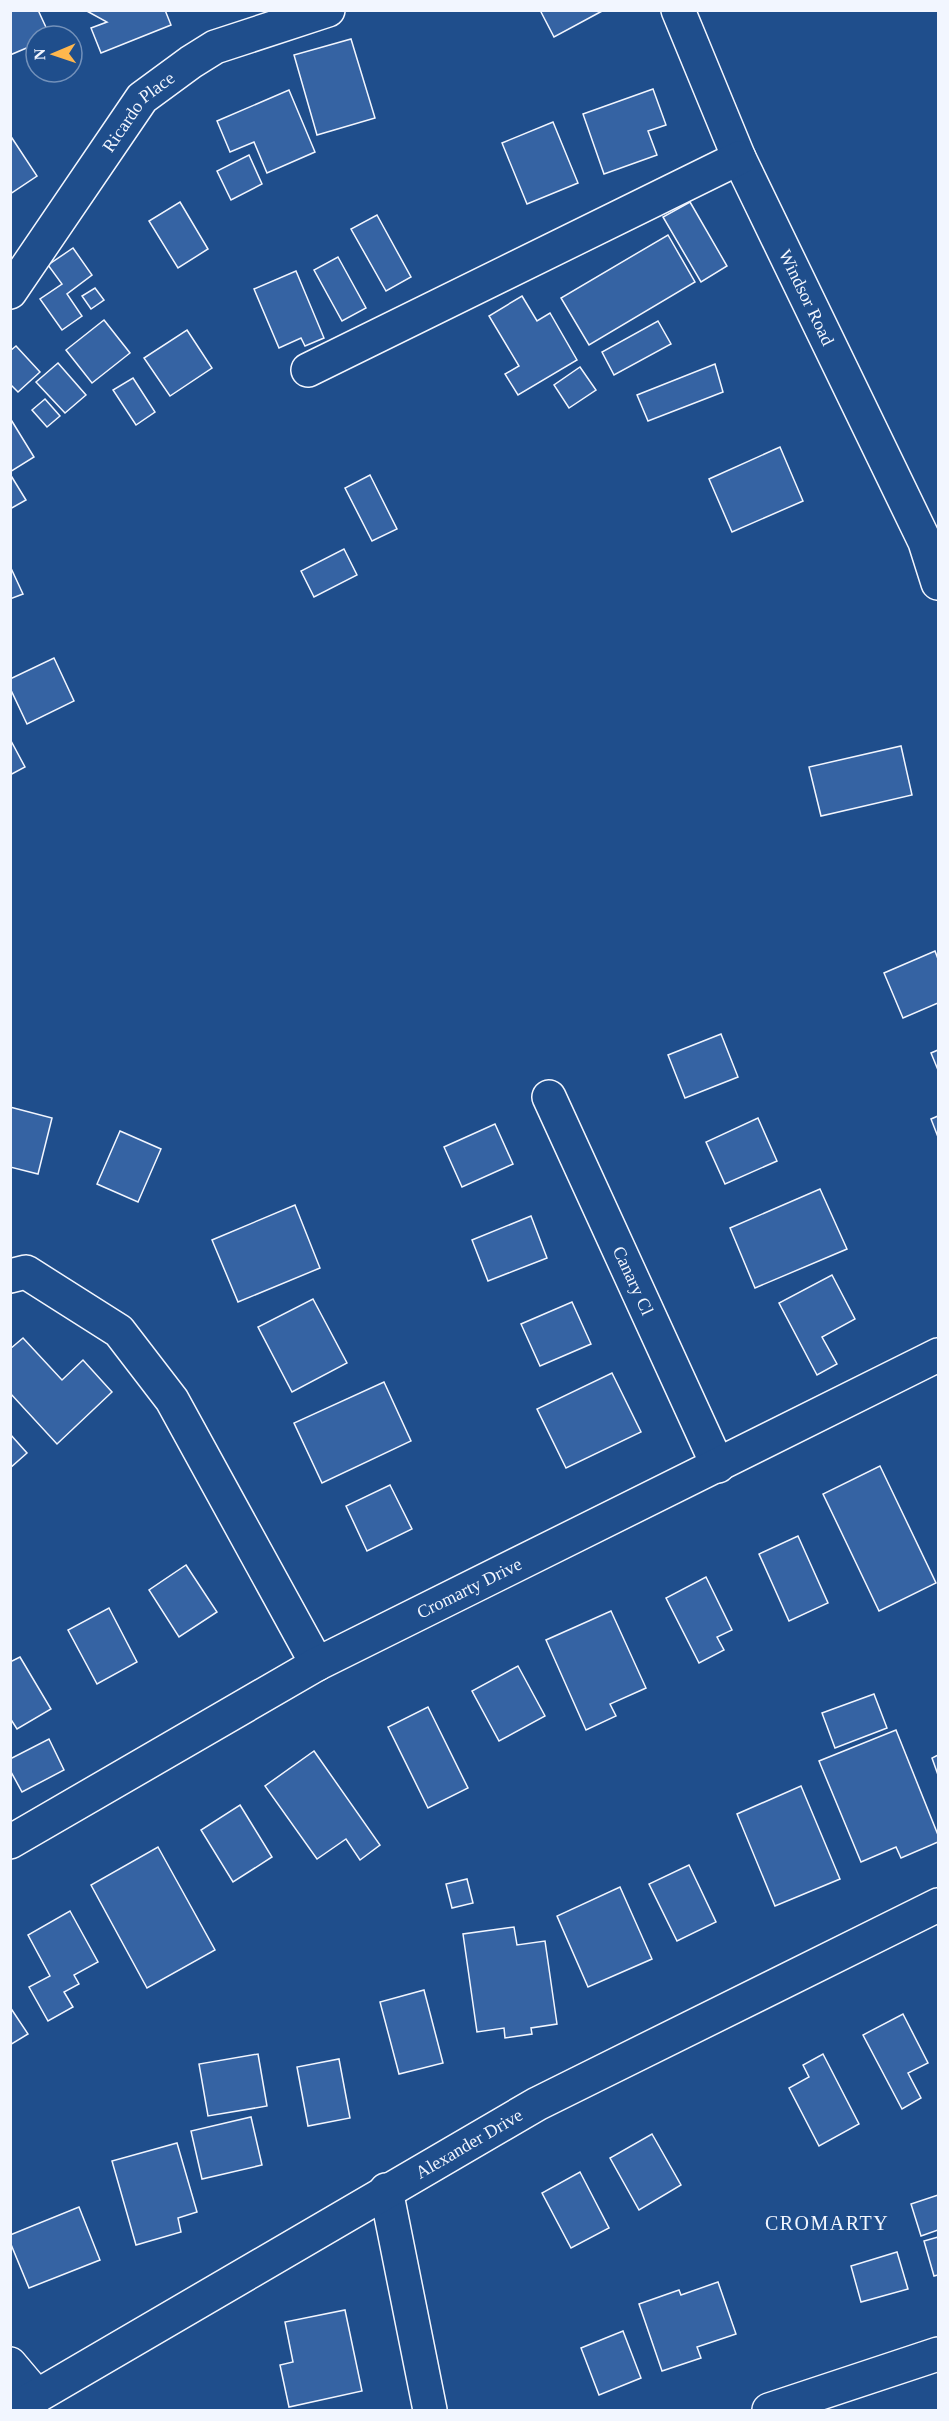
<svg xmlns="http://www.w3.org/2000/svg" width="949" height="2421" font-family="'Times New Roman',serif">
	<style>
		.building { fill: #3563a3; stroke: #f2f6ff; stroke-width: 1.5 }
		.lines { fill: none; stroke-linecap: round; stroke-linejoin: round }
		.minor-casing { stroke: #f2f6ff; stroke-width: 36 }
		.minor { stroke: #1f4e8c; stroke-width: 33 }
		.labels { text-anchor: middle; stroke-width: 4.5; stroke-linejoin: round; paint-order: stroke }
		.street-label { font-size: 18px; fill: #f2f6ff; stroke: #1f4e8c }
		.neighbourhood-label { font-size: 20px; letter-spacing: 1.5px; fill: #f2f6ff; stroke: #1f4e8c }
	</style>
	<rect width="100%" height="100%" fill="#1f4e8c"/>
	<g class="building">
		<path d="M 10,10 L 38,10 L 50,36 L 36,36 L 36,44 L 10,55 Z"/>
		<path d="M 85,10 L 165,10 L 171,25 L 101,53 L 91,28 L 107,22 Z"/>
		<path d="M 540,10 L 604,10 L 554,37 Z"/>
		<path d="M 351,39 L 375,118 L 317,135 L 294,55 Z"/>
		<path d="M 653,89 L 666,125 L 648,131 L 657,155 L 604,174 L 583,114 Z"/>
		<path d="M 289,90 L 315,152 L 267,173 L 254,142 L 230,152 L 217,121 Z"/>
		<path d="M 553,122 L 578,183 L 527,204 L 502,143 Z"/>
		<path d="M 10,135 L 37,176 L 10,194 Z"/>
		<path d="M 249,155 L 262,184 L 231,200 L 217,171 Z"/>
		<path d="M 180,202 L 208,249 L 178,268 L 149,221 Z"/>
		<path d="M 690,202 L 727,266 L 701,282 L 663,217 Z"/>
		<path d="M 377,215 L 411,277 L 386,291 L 351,229 Z"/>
		<path d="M 668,235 L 695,282 L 589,345 L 561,298 Z"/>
		<path d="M 73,248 L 92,275 L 67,294 L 82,316 L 62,330 L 40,299 L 62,284 L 48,265 Z"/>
		<path d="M 338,257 L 366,308 L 342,321 L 314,270 Z"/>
		<path d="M 296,271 L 324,338 L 305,346 L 301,338 L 279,348 L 254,289 Z"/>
		<path d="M 95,288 L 104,300 L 91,309 L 82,296 Z"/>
		<path d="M 522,296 L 537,321 L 550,313 L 577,360 L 518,395 L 505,374 L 519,366 L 489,316 Z"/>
		<path d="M 104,320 L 130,353 L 92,383 L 66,350 Z"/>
		<path d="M 658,321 L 671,344 L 614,375 L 602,352 Z"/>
		<path d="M 187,330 L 212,368 L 170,396 L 144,358 Z"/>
		<path d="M 16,346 L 40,372 L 18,392 L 10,384 L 10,351 Z"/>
		<path d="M 58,363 L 86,395 L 65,413 L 36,382 Z"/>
		<path d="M 715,364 L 723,392 L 648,421 L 637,395 Z"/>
		<path d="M 580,367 L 596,390 L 569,408 L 554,385 Z"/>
		<path d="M 133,378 L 155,412 L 136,425 L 113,390 Z"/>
		<path d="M 45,399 L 60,416 L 47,427 L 32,410 Z"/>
		<path d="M 10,418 L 34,457 L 10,472 Z"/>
		<path d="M 780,447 L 803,501 L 732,532 L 709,479 Z"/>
		<path d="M 10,474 L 26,500 L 10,509 Z"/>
		<path d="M 370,475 L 397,529 L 372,541 L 345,488 Z"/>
		<path d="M 344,549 L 357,575 L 314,597 L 301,571 Z"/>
		<path d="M 10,566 L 23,594 L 10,599 Z"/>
		<path d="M 54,658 L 74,701 L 27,724 L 10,688 L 10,679 Z"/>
		<path d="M 10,739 L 25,767 L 10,775 Z"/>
		<path d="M 901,746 L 912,795 L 821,816 L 809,767 Z"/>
		<path d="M 935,951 L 938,959 L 938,1003 L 903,1018 L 884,973 Z"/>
		<path d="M 721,1034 L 738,1077 L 685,1098 L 668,1055 Z"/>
		<path d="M 938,1050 L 938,1070 L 931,1053 Z"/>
		<path d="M 10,1107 L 52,1118 L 38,1174 L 10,1167 Z"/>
		<path d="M 938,1116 L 938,1137 L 931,1119 Z"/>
		<path d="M 758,1118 L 777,1161 L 725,1184 L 706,1142 Z"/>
		<path d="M 495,1124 L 513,1164 L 462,1187 L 444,1147 Z"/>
		<path d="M 120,1131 L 161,1149 L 138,1202 L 97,1184 Z"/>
		<path d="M 820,1189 L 847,1249 L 755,1288 L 730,1228 Z"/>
		<path d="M 295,1205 L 320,1268 L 238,1302 L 212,1240 Z"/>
		<path d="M 531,1216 L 547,1258 L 488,1281 L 472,1240 Z"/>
		<path d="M 832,1275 L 855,1319 L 822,1337 L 837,1364 L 817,1375 L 779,1303 Z"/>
		<path d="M 313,1299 L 347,1363 L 292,1392 L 258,1327 Z"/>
		<path d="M 572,1302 L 591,1344 L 540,1366 L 521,1324 Z"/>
		<path d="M 23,1338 L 62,1380 L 83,1360 L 112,1392 L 57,1444 L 10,1393 L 10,1349 Z"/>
		<path d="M 612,1373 L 641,1432 L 566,1468 L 537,1409 Z"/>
		<path d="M 384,1382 L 411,1441 L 322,1483 L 294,1423 Z"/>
		<path d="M 10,1434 L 27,1453 L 10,1468 Z"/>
		<path d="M 880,1466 L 936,1583 L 879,1611 L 823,1494 Z"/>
		<path d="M 390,1485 L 412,1529 L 367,1551 L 346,1506 Z"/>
		<path d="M 798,1536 L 828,1603 L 789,1621 L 759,1554 Z"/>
		<path d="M 186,1565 L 217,1612 L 179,1637 L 149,1590 Z"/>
		<path d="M 706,1577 L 732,1630 L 717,1637 L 724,1650 L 699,1663 L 666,1598 Z"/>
		<path d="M 109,1608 L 137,1662 L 97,1684 L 68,1630 Z"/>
		<path d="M 611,1611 L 646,1688 L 610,1704 L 616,1716 L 586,1730 L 546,1640 Z"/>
		<path d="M 20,1657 L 51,1709 L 17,1729 L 10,1718 L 10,1662 Z"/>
		<path d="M 518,1666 L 545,1716 L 499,1741 L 472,1691 Z"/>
		<path d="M 874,1694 L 887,1728 L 835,1748 L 822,1713 Z"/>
		<path d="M 428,1707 L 468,1788 L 428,1808 L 388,1727 Z"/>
		<path d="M 896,1730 L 938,1835 L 938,1842 L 901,1858 L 896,1847 L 861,1862 L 819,1761 Z"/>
		<path d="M 49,1739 L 64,1770 L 22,1792 L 10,1770 L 10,1759 Z"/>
		<path d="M 314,1751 L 380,1845 L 360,1860 L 346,1839 L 317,1859 L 265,1786 Z"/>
		<path d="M 938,1755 L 938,1775 L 932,1758 Z"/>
		<path d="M 801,1786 L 840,1879 L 775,1906 L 737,1814 Z"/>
		<path d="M 240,1805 L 272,1857 L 233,1882 L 201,1830 Z"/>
		<path d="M 158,1847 L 215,1950 L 147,1988 L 91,1885 Z"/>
		<path d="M 689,1865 L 716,1922 L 677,1941 L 649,1884 Z"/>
		<path d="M 467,1879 L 473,1903 L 452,1908 L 446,1884 Z"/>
		<path d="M 620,1887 L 652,1959 L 588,1987 L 557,1916 Z"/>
		<path d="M 70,1911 L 98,1962 L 74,1975 L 79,1984 L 64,1992 L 73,2007 L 48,2021 L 29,1987 L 50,1976 L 28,1935 Z"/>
		<path d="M 514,1927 L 517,1945 L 545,1941 L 557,2024 L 531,2028 L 532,2034 L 505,2038 L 504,2028 L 477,2032 L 463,1934 Z"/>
		<path d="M 424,1990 L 443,2063 L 399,2074 L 380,2002 Z"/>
		<path d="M 10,2007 L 28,2034 L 10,2045 Z"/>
		<path d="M 903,2014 L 928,2063 L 908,2073 L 921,2098 L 902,2109 L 863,2035 Z"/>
		<path d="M 258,2054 L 267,2106 L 208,2116 L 199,2064 Z"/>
		<path d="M 823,2054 L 859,2124 L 819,2146 L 789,2088 L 809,2077 L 803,2065 Z"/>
		<path d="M 339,2059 L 350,2118 L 308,2126 L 297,2067 Z"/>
		<path d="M 251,2117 L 262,2165 L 202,2179 L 191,2131 Z"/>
		<path d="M 652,2134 L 681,2185 L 639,2210 L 610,2158 Z"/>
		<path d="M 177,2143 L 197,2212 L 178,2218 L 181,2232 L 136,2245 L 112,2161 Z"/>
		<path d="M 580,2172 L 609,2228 L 571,2248 L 542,2193 Z"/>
		<path d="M 938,2195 L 938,2230 L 921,2236 L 911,2204 Z"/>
		<path d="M 79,2207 L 100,2260 L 29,2288 L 10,2242 L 10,2235 Z"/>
		<path d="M 938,2237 L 938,2275 L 934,2276 L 924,2241 Z"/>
		<path d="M 897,2252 L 908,2289 L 861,2302 L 851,2266 Z"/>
		<path d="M 718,2282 L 736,2334 L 697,2347 L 701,2358 L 662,2371 L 639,2304 L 679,2290 L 681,2295 Z"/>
		<path d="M 345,2310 L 362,2391 L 289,2407 L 280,2365 L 293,2362 L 285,2322 Z"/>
		<path d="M 623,2331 L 641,2378 L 599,2395 L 581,2348 Z"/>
	</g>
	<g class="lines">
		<g class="minor-casing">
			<g id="minor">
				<path id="s1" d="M 678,10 L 739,158 L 925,542 L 938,583"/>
				<path id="s2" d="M 10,292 L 142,98 L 191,62 L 215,47 L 328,10"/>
				<path d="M 308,370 L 739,158"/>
				<path id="s3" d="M 549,1097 L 718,1466"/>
				<path d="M 10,1276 L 26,1272 L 119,1331 L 172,1400 L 317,1664"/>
				<path id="s4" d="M 10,1842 L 317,1664 L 938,1355"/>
				<path d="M 386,2190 L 430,2410"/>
				<path d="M 10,2364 L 37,2396"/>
				<path id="s5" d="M 13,2410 L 537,2104 L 938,1905"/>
				<path d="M 769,2410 L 938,2354"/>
			</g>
		</g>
		<use href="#minor" class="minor"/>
	</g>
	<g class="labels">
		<g class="street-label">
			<text dy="6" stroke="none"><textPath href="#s2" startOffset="222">Ricardo Place</textPath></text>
			<text dy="6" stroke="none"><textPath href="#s1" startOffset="315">Windsor Road</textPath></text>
			<text dy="6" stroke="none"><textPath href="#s3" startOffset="202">Canary Cl</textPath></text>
			<text dy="6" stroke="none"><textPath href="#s4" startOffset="525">Cromarty Drive</textPath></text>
			<text dy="6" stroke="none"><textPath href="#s5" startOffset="528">Alexander Drive</textPath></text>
		</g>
		<g class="neighbourhood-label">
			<text x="827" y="2230">CROMARTY</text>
		</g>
	</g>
	<rect width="949" height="2421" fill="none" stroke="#f2f6ff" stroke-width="24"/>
	<g transform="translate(54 54) rotate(268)"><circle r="28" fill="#1f4e8c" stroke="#7391ba" stroke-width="1.5"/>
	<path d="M0-4.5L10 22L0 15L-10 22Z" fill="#ffb74d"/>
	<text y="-9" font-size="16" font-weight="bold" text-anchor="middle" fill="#f2f6ff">N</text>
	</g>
</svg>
